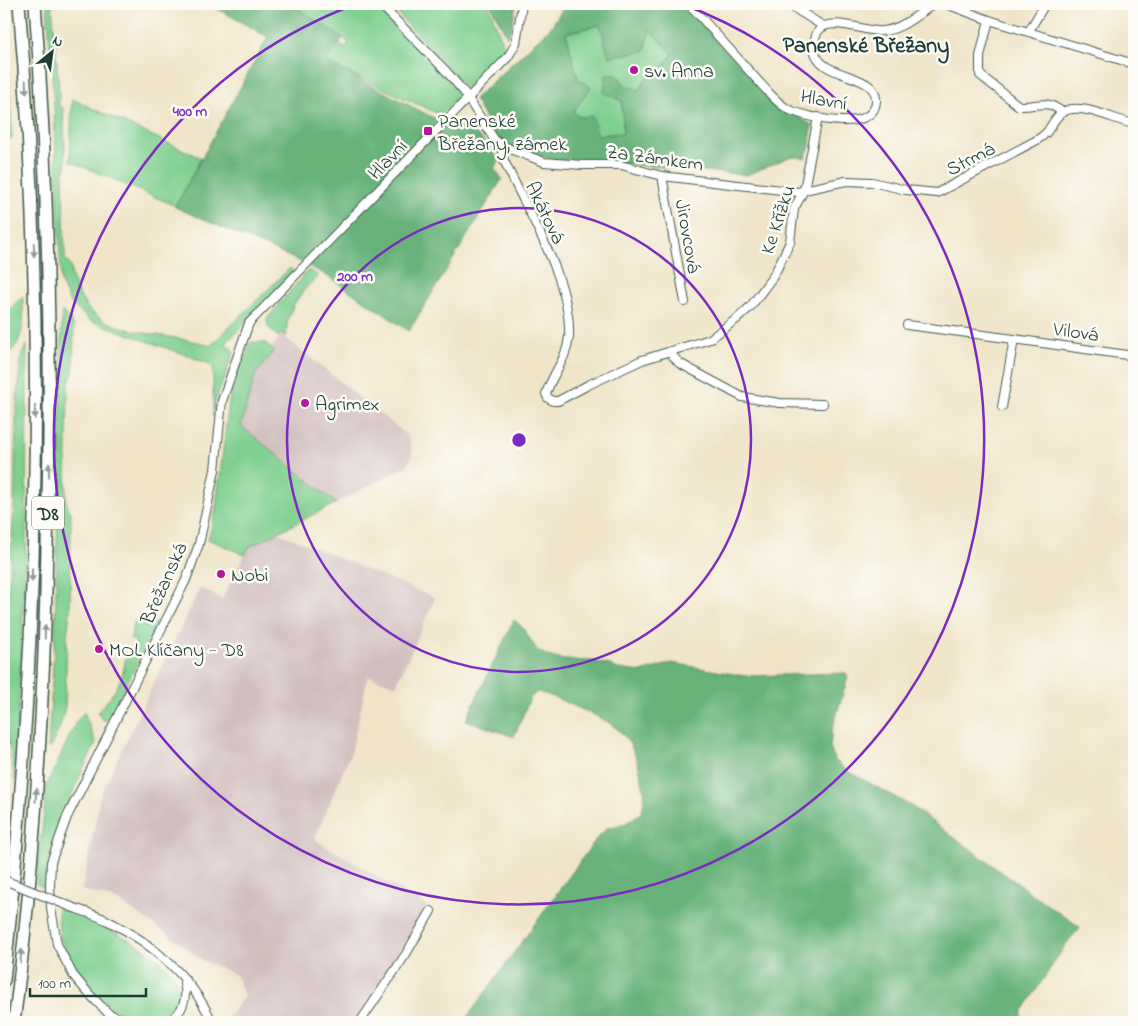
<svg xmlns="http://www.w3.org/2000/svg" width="1138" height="1026" font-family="'Indie Flower',sans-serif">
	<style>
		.industrial { fill: #d1bfbf }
		.green { fill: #7fcf8f; stroke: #4f8662 }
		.forest { fill: #67b27a; stroke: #437857; fill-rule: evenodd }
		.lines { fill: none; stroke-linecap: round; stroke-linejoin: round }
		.minor-casing { stroke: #3e564a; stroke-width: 10 }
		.highway-casing { stroke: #3e564a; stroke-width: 14 }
		.minor { stroke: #fff; stroke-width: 8 }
		.highway { stroke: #fff; stroke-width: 11 }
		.minor-bridge-casing { stroke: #3e564a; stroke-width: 10; stroke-linecap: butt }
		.minor-bridge { stroke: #fff; stroke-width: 8 }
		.oneway { fill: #8f9e9a }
		.ring { fill: none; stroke: #7b2cbf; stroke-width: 2.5 }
		.poi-dot { fill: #b5179e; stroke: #fdfcf7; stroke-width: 2 }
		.labels { text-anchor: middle; stroke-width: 5; stroke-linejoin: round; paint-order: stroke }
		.shield { fill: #fdfcf7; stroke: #62766e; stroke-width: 1 }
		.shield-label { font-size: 19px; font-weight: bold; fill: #1f3d34 }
		.poi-label { font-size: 20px; fill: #1f3d34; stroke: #fdfcf7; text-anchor: start }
		.street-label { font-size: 20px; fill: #1f3d34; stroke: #fdfcf7 }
		.quarter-label { font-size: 22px; font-weight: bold; fill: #1f3d34; stroke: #fdfcf7 }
		.centre { fill: #7b2cbf; stroke: #fdfcf7; stroke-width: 2.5 }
		.ring-label { font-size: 15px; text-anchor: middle; font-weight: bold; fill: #7b2cbf; stroke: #fdfcf7; stroke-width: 5; stroke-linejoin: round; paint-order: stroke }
	</style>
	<rect width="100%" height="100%" fill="#fdfcf7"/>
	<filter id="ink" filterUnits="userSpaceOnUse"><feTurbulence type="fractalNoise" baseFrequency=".02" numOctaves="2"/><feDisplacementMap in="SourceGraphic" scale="10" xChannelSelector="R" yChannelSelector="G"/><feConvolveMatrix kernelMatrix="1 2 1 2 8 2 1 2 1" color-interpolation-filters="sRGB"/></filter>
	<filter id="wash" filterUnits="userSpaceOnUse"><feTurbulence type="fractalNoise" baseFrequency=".0096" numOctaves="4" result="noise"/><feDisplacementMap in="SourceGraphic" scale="20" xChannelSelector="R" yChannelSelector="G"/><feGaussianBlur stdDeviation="1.12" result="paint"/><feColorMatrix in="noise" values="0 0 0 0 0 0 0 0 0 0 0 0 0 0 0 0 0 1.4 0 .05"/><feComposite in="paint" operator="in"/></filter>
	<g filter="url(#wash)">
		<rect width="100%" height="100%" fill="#f0e5c9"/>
		<g class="industrial">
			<path d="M 282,335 L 408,436 L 412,449 L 411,458 L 407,466 L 336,503 L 241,426 L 259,363 Z"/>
			<path d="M 277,532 L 435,598 L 396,686 L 368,676 L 351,753 L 315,837 L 317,841 L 427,906 L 355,1022 L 227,1022 L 227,1019 L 244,996 L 236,975 L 202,960 L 175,939 L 117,900 L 82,890 L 101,793 L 200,588 L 222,599 L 249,547 Z"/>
		</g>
		<g class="green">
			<path d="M 47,4 L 52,4 L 59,89 L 59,107 L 63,108 L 66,167 L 63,174 L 65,259 C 73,267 70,270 73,280 C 76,290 81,299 87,307 C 112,337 175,333 210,346 L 290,268 L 295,273 L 226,343 L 234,352 L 216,399 L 213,417 L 213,365 L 89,320 L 70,302 L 61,283 L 54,106 Z"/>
			<path d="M 289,4 L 373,4 L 461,95 L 441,115 L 325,62 L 338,44 L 345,48 L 349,42 Z"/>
			<path d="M 389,4 L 488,4 L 505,49 L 466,88 Z"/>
			<path d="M 600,25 L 609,56 L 650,30 L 674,54 L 663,66 L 648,75 L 639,90 L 626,86 L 616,74 L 622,101 L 623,133 L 598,135 L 573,112 L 578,80 L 566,33 Z"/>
			<path d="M 4,70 L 9,72 L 12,139 L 4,136 Z"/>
			<path d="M 72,99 L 201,158 L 176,206 L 70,161 Z"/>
			<path d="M 308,270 L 319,276 C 316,280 311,282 307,287 C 294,301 285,317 287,336 L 282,334 L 278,337 L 268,327 L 267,319 Z"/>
			<path d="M 23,296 C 24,319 25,344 4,357 C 4,334 3,312 23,296 Z"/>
			<path d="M 62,311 L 71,321 L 74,326 L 73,373 L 68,384 L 66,502 L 71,513 L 70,613 L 67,635 L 65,707 L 60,727 L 50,748 L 48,748 L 55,636 Z"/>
			<path d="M 251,342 L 266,343 L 274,351 L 255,375 L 241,426 L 336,503 L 249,547 L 245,555 L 208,539 L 215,514 L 229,402 L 238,369 Z"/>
			<path d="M 27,345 L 26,548 L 15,781 L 5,723 L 4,655 L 14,508 L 16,412 L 20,369 L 22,354 Z"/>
			<path d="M 141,615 L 154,620 L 156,626 L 109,719 L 105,721 L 101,718 L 98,712 C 115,692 123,682 126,655 L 131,653 L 136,639 L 131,640 L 133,624 Z"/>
			<path d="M 84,712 L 96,743 C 73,789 50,836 45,888 L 36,884 L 47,785 L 76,722 Z"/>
			<path d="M 58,908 C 88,920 194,959 177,1002 C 174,1010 166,1019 159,1021 C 152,1023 146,1022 140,1020 C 108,1012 85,988 70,959 C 67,954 63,948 62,942 C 58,932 58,919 58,908 Z"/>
		</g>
		<g class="forest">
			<path d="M 209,4 L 291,4 L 343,38 L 326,62 L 438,120 L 472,131 L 487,144 L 499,161 L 494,168 L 502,179 L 409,331 L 324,274 L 299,261 L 175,207 L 268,37 Z"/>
			<path d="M 490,4 L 516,4 L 511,31 L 507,37 Z"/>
			<path d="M 579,4 L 686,4 L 775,103 L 812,125 L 810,146 L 805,158 L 792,156 L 747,175 L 639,165 L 555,160 L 507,147 L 495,137 L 474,99 L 551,27 L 563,8 ZM 600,25 L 609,57 L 645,51 L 650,30 L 673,54 L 663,66 L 648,75 L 639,90 L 626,86 L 616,74 L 606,75 L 604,93 L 622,101 L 623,133 L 598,135 L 592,116 L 580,117 L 573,112 L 591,87 L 578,79 L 566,33 Z"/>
			<path d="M 514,620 L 522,627 L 537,650 L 548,656 L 563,660 L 593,661 L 610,665 L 618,669 L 641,672 L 672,663 L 745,676 L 846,673 L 848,677 L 832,730 L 830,747 L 835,760 L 846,770 L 911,806 L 1043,902 L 1080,927 L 1066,944 L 1022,1012 L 1021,1019 L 1023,1022 L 464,1022 L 597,838 L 607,828 L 626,823 L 641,813 C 646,796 645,793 641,776 C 632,733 615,723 576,707 C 563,701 551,695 537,692 L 530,698 L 514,737 L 466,720 Z"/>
		</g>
	</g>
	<g filter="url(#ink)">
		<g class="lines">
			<g class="minor-casing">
				<g id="minor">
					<path d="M 380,4 L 446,71 L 464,92 L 494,139 L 502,146 L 544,162 L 582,165 L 621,165 L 662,176 L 798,192 L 804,190 L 846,181 L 872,182 L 906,190 L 937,193 L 1037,140 C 1040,138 1043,136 1046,133 C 1052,126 1055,116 1063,112 C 1080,101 1116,121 1134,124"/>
					<path d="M 689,4 L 769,93 C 776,100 781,106 790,110 C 809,118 874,134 876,101 C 878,71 818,81 814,48 C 814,42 815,35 819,30 C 829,17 862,30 877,31 C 898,33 918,14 934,4"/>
					<path d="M 788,4 L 823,26"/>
					<path d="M 946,4 L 989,20 L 1134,64"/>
					<path d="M 989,20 L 980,56 L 980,75 L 1019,106 C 1039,107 1044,98 1062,112"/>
					<path d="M 1029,31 L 1045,4"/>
					<path d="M 502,146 L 502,156 C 525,208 572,279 569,337 C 567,359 552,374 546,394 L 548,398 L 553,401 L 558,401 L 588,385 L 642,360 L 710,339 L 738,318 L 751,306 L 774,275 L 790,242 L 794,209 L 804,190 L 818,117"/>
					<path d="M 662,176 L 685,302"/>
					<path d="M 907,325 L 1014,339"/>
					<path d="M 671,351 L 672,355 L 679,363 L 742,397 L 780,403 L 823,404"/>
					<path d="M 1002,407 L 1014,339 L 1134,356"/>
					<path d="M 74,908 C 86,912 99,916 110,922 C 152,943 193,978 212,1022"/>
					<path d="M 126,1022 L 108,1013 L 90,995 L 73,975 L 57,944 L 51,908 L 50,886 L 51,862 L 67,817 L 186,580 L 199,544 L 215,470 L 222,401 L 249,323 L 508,57 L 516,43 L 522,4"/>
					<path d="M 168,1022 C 182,1013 188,999 184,983"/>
					<path d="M 360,1022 L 406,954 L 431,911"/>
				</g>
			</g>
			<g class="highway-casing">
				<g id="highway">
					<path d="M 4,980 C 38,656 47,329 19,4"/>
					<path d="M 14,1022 C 35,865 44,705 47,547 C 52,366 49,185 35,4"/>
				</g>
			</g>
			<use href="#minor" class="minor"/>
			<use href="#highway" class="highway"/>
			<g class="minor-bridge-casing">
				<path id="minor-bridge" d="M 4,880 L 74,908"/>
			</g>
			<use href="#minor-bridge" class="minor-bridge"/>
		</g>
		<defs><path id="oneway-solid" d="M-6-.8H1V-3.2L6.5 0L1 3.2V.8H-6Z" transform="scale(1.25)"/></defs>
		<g class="oneway">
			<use href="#oneway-solid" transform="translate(26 87) rotate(87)"/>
			<use href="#oneway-solid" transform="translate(34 250) rotate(89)"/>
			<use href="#oneway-solid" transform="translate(35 412) rotate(90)"/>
			<use href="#oneway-solid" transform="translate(49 470) rotate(-89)"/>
			<use href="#oneway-solid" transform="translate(32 575) rotate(91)"/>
			<use href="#oneway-solid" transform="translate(45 632) rotate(-88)"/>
			<use href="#oneway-solid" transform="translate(36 795) rotate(-86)"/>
			<use href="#oneway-solid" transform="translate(21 956) rotate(-84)"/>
		</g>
	</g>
	<g class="ring">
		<circle cx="519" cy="440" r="232"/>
		<path d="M682 4A465 465 0 1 1 356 4"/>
	</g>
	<g class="poi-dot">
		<circle cx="634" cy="70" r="5"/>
		<rect x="423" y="126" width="10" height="10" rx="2.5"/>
		<circle cx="305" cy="403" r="5"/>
		<circle cx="221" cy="574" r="5"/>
		<circle cx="99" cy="649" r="5"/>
	</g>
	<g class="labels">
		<rect class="shield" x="32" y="496.5" width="32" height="33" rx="4"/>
		<g class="shield-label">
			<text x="48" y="520">D8</text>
		</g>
		<g class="poi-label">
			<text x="644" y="77">sv. Anna</text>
			<text x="438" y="127">Panenské<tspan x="438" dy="23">Břežany, zámek</tspan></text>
			<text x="315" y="410">Agrimex</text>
			<text x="231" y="581">Nobi</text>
			<text x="109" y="656">MOL Klíčany - D8</text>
		</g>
		<g class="street-label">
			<text transform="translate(824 99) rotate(10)" y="7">Hlavní</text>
			<text transform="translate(655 157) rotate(8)" y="7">Za Zámkem</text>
			<text transform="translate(970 158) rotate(-27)" y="7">Strmá</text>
			<text transform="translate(387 159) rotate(-46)" y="7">Hlavní</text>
			<text transform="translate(546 212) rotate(64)" y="7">Akátová</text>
			<text transform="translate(777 219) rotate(-72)" y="7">Ke Křížku</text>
			<text transform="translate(689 236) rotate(80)" y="7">Jirovcová</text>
			<text transform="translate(1076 331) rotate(8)" y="7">Vilová</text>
			<text transform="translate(163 583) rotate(-66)" y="7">Břežanská</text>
		</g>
		<g class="quarter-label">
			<text x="866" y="52">Panenské Břežany</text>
		</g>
	</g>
	<circle cx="519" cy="440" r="8" class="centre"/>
	<g class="ring-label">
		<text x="190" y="116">400 m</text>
		<text x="355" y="281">200 m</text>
	</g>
	<rect width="1138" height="1026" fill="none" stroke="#fdfcf7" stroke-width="20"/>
	<g transform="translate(52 52) rotate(29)" stroke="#fdfcf7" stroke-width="4" paint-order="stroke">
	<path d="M0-4L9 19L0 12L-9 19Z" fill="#1f3d34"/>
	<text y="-8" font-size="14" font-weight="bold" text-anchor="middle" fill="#1f3d34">N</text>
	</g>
	<path d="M30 988v8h116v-8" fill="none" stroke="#1f3d34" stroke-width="2.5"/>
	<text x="38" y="988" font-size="15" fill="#1f3d34" stroke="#fdfcf7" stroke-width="4" paint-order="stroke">100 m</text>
</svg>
